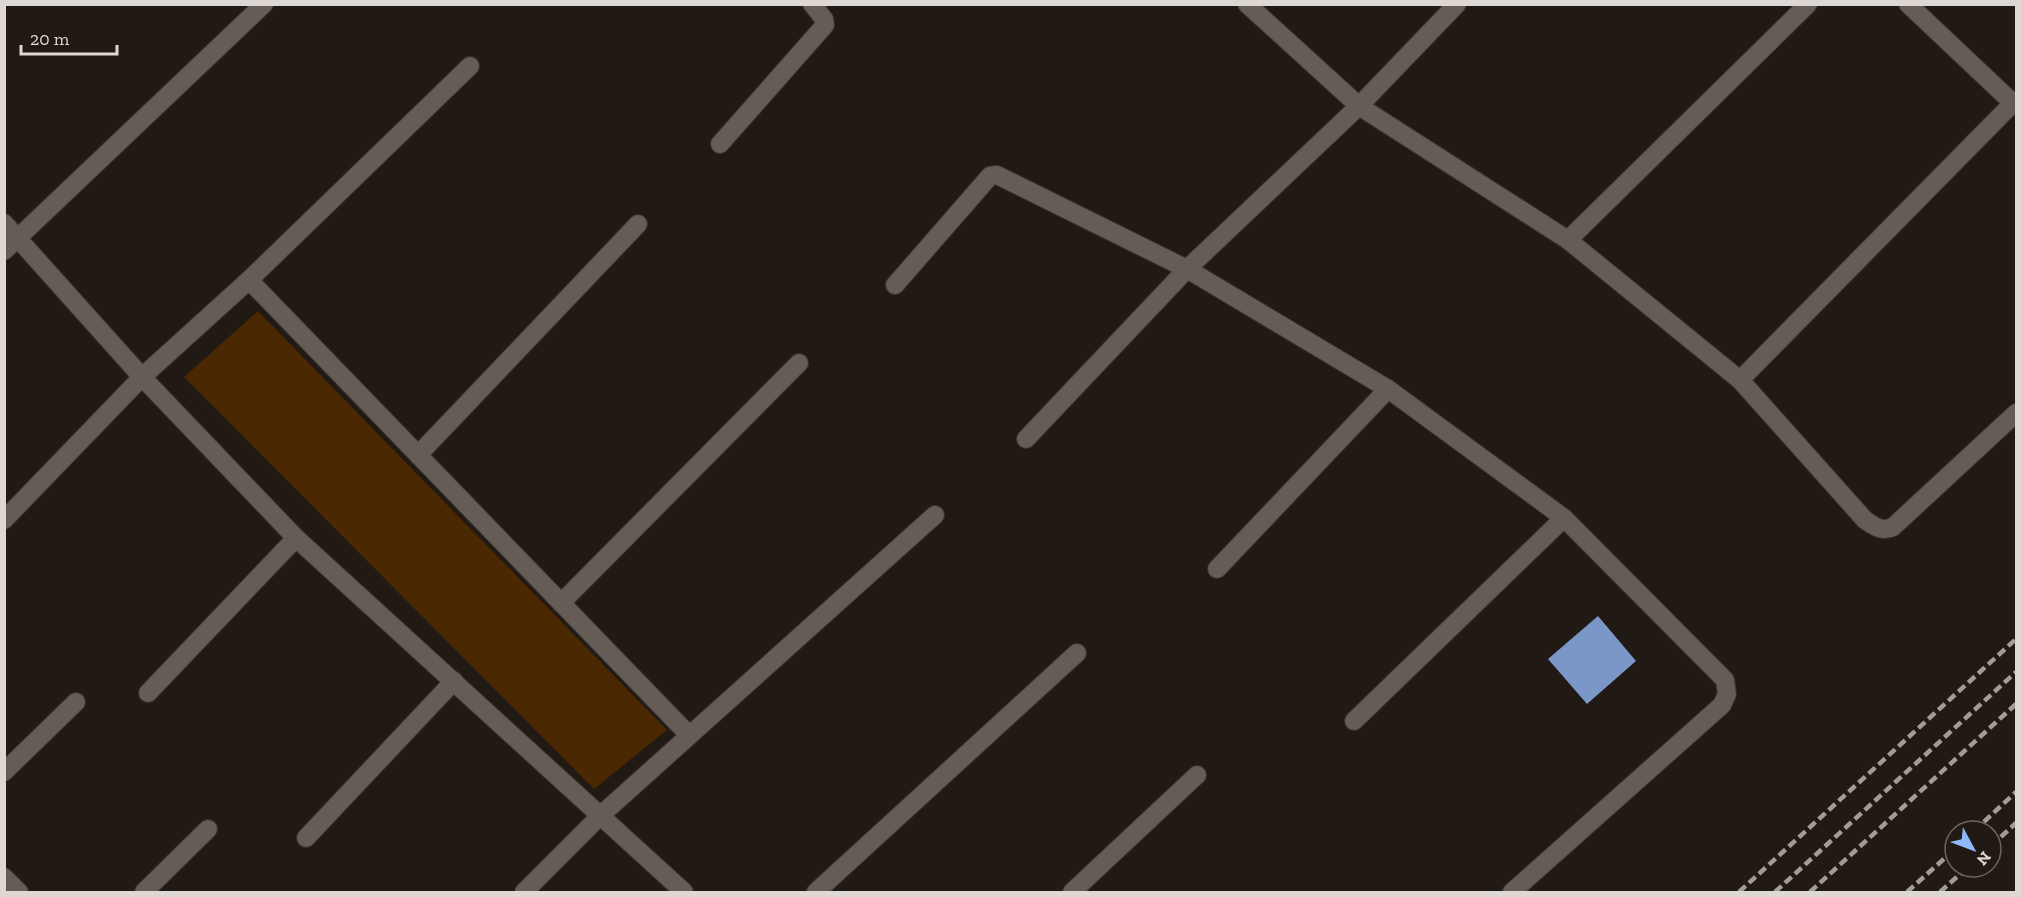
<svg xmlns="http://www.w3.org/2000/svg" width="2021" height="897" font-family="'Zilla Slab',serif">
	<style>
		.green { fill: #4a2802 }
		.building { fill: #7b97c8 }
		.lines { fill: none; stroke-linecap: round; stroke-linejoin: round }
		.minor-casing { stroke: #383330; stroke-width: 20 }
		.minor { stroke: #655c55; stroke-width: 18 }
		.rail { stroke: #a29c97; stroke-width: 4.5; stroke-dasharray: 9 4.5; stroke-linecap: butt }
	</style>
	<rect width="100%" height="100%" fill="#211913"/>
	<path class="green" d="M 258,311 L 667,730 L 594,789 L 184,377 Z"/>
	<path class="building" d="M 1598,616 L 1636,661 L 1587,704 L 1548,659 Z"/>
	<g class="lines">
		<g class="minor-casing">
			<g id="minor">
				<path d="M 1247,4 L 1359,106 L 1568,240 L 1740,380 L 1865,520 C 1875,527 1882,532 1893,527 L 2016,413"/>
				<path d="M 1908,4 L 2016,106"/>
				<path d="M 720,144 L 825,25 L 824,19 L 812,4"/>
				<path d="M 4,223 L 142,377 L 296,538 L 684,892"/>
				<path d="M 1568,240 L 1808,4"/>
				<path d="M 4,251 L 264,4"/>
				<path d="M 249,280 L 689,735"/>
				<path d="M 895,285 L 990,176 L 997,175 L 1187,269 L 1388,389 L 1564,518 L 1725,680 L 1727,694 L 1722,705 L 1512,892"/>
				<path d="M 1740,380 L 2013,103"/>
				<path d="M 1026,439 L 1187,269 L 1359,106 L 1457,4"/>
				<path d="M 418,455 L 638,224"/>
				<path d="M 4,520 L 142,377 L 249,280 L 470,66"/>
				<path d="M 1217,569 L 1388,389"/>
				<path d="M 561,603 L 799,363"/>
				<path d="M 148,693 L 296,538"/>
				<path d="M 1354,721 L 1564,518"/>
				<path d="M 4,772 L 76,702"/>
				<path d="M 306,838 L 454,681"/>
				<path d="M 4,877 L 19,892"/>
				<path d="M 144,892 L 208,829"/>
				<path d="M 524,892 L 601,815 L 935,515"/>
				<path d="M 816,892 L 1077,653"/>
				<path d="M 1072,892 L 1197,775"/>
			</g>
		</g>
		<use href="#minor" class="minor"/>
		<g class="rail">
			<path d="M 1974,831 L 2016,792"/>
			<path d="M 1991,846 L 2016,823"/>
			<path d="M 1739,892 L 2016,639"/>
			<path d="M 1775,892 L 2016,672"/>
			<path d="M 1810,892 L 2016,704"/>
			<path d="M 1907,892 L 1955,849"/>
			<path d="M 1940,892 L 1968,867"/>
		</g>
	</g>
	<rect width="2021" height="897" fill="none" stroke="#ddd8d4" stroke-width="12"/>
	<g transform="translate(1973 849) rotate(131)"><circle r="28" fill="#211913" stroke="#6c6560" stroke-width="1.5"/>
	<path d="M0-4.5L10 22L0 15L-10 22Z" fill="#90b8fd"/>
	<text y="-9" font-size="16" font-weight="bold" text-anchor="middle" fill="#ddd8d4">N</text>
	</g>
	<path d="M21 45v9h96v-9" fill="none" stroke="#ddd8d4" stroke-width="3"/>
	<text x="30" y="45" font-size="18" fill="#ddd8d4" stroke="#211913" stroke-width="4.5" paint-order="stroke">20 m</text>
</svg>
